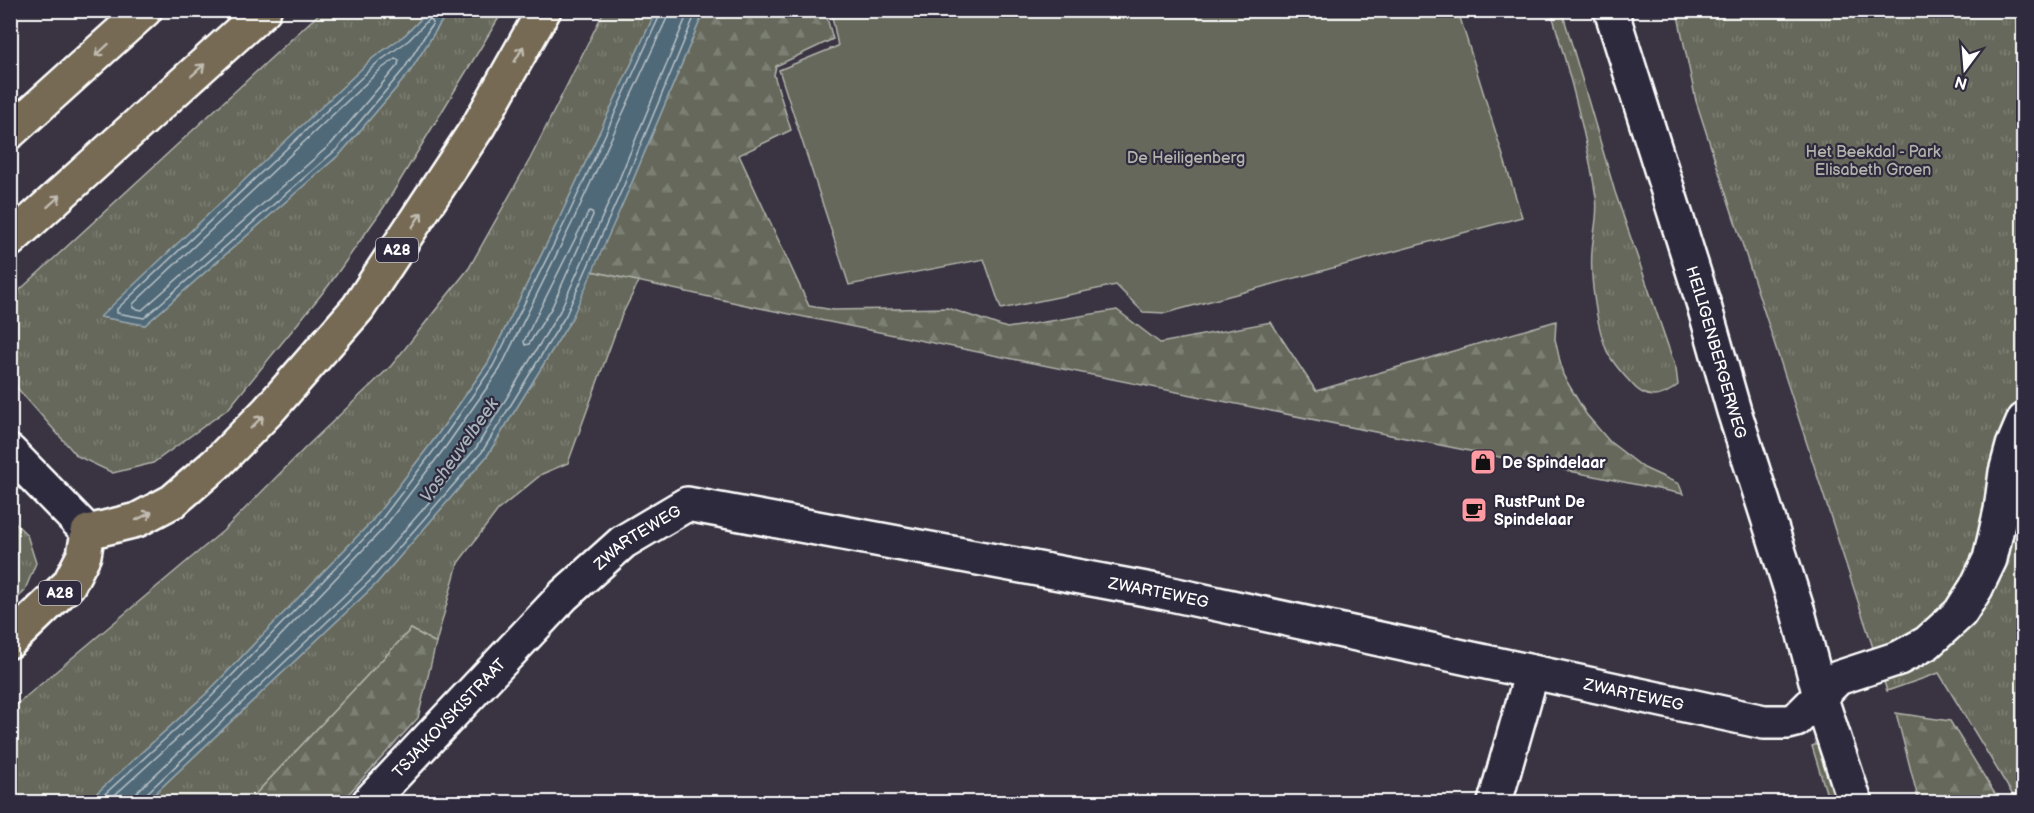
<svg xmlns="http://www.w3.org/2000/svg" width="2034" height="813" font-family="'Balsamiq Sans',sans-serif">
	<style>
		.grass { fill: url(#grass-tufts); stroke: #b2b4ac; stroke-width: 1.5 }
		.forest { fill: url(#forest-firs); stroke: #b2b4ac; stroke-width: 1.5 }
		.garden { fill: #65685a; stroke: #b2b4ac; stroke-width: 1.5 }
		.water { fill: #506978; stroke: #96a5ae; stroke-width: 1.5 }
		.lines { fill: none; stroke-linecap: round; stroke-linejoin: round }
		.shore { stroke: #b9c3c9; stroke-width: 1.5 }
		.minor-casing { stroke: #fff; stroke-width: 38 }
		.secondary-casing { stroke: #fff; stroke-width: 38 }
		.motorway-casing { stroke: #fff; stroke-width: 38 }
		.minor { stroke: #2f2a3d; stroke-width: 33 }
		.secondary { stroke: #2f2a3d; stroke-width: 33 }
		.motorway { stroke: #766a54; stroke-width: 33 }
		.oneway { stroke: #c1bcb2 }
		.labels { text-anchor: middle; stroke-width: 4.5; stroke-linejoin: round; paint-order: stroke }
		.shield { fill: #2f2a3d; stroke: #c1bfc5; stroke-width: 1.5 }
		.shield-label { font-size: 15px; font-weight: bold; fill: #fff }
		.park-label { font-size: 16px; fill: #b2b4ac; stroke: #2f2a3d }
		.street-label { font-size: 16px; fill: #fff; stroke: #2f2a3d }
		.poi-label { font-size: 16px; font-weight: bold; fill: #fff; stroke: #2f2a3d; text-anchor: start }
		.water-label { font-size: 18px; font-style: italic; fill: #a8b4bc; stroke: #2f2a3d }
	</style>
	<defs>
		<pattern id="grass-tufts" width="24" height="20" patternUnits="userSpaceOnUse" patternTransform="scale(1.5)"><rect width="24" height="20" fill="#65685a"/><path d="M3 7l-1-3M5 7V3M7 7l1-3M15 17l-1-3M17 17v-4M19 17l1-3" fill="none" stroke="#7c7f73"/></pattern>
		<pattern id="forest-firs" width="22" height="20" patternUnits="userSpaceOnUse" patternTransform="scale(1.5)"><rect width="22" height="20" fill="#65685a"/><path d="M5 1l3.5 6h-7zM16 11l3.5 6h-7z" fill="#7c7f73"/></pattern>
	</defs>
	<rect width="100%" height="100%" fill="#3a3342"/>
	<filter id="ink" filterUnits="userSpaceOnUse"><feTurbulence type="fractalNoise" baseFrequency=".0167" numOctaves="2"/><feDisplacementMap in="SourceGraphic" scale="12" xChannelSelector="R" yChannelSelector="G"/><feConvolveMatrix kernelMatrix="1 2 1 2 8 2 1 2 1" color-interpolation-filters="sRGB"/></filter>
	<g filter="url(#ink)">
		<g class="grass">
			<path d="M 322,11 L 429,11 L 405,35 L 373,58 L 101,317 L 145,325 L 341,153 L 409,73 L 448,11 L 503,11 L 384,207 L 329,285 L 229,408 L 153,463 L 113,473 L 77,456 L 11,381 L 10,299 Z"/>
			<path d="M 604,11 L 656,11 L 560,217 L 488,363 L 436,437 L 372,521 L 206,694 L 87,802 L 11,802 L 10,710 L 223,531 L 306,447 L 391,366 L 469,268 L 530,159 Z"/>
			<path d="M 1551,11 L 1562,11 L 1615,192 L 1676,369 L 1678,385 C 1661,399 1646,401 1631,383 C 1622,373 1609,359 1605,346 C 1596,322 1590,277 1592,251 C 1593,234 1599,214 1596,197 C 1586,133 1569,72 1551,11 Z"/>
			<path d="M 1677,11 L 2023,11 L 2023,802 L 2017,802 L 1939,673 L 1887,691 L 1696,101 Z"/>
			<path d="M 592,271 L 639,281 L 621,317 L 568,463 L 542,474 L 498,510 L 458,563 L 436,643 L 411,629 L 248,802 L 146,802 L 376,584 L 487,456 L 572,318 Z"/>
			<path d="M 11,519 L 27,535 L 36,563 L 24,592 L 11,604 Z"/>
			<path d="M 1820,743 L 1839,802 L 1829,802 L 1812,746 Z"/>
		</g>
		<g class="forest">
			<path d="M 704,11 L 825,11 L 833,39 L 776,66 L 774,75 L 791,130 L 739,155 L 809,306 L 834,310 L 948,308 L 1007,328 L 1117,310 L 1160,343 L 1271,322 L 1316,391 L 1556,321 L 1555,339 L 1563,375 L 1586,414 L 1610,442 L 1644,468 L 1679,484 L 1683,494 L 750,306 L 592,271 L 630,187 Z"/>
			<path d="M 411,629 L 436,643 L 418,718 L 341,802 L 248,802 Z"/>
			<path d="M 1896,713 L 1950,721 L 2000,802 L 1919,802 Z"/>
		</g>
		<path class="garden" d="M 831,11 L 1458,11 L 1522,217 L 1166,313 L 1143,312 L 1116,285 L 1001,309 L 984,259 L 849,285 L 779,70 L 838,46 Z"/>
		<g class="water">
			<path d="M 429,11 L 448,11 L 409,73 L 341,153 L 145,325 L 100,317 L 373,58 L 405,35 Z"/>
			<path d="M 656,11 L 704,11 L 630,187 L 572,318 L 487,456 L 376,584 L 146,802 L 87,802 L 206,694 L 372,521 L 436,437 L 488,363 L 560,217 Z"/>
		</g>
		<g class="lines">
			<g class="shore">
				<path d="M 431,19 L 433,23 L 404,69 L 337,149 L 144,318 L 117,313 L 117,309 L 377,63 L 409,40 L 428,20 Z"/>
				<path d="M 395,59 L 399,60 L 398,65 L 331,144 L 142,310 L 133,308 L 133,304 L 381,69 Z"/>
				<path d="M 589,211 L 592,212 L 593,215 L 552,307 L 529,344 L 525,345 L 524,341 Z"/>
				<path d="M 478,418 L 481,419 L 481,422 L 469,443 L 460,453 L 456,453 L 455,449 Z"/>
				<path d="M 96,802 L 210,698 L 377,525 L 441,441 L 493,366 L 566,220 L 660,15 L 661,10"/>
				<path d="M 107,802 L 215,704 L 382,530 L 447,445 L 500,369 L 572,223 L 667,18 L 668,10"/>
				<path d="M 135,802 L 135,796 L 139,790 L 366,575 L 476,448 L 560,311 L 618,182 L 689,10"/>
				<path d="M 142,802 L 144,796 L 371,580 L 482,452 L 566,315 L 624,185 L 697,10"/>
			</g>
			<g class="minor-casing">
				<g id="minor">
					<path id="s1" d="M 369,802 L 564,595 L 623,542 L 687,504 L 1162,592 L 1764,722 L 1788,722 L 1796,720 L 1838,678 L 1899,658 L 1927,643 L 1960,613 L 1976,588 L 1990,559 L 2001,510 L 2006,472 L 2013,446 L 2024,420"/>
					<path d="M 1495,802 L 1532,672"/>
				</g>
			</g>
			<g class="secondary-casing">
				<g id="secondary">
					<path id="s2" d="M 1611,10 L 1703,302 L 1734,411 L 1798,612 L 1820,696 L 1855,802"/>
					<path d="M 10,452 L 88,532"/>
				</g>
			</g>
			<g class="motorway-casing">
				<g id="motorway">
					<path d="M 10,132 L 145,10"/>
					<path d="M 10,240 L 264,10"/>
					<path d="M 10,641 L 69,584 L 84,555 L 88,532 L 137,520 L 173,501 L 216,464 L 268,411 L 358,308 L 479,125 L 544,10"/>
				</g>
			</g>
			<use href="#minor" class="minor"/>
			<use href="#secondary" class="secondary"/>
			<use href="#motorway" class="motorway"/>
		</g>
		<defs><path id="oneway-shaft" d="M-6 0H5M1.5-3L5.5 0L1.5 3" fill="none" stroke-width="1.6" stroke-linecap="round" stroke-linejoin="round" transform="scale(1.5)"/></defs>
		<g class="oneway">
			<use href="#oneway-shaft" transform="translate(102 50) rotate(138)"/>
			<use href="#oneway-shaft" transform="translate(519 54) rotate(-60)"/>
			<use href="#oneway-shaft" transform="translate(198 70) rotate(-42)"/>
			<use href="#oneway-shaft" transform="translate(54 201) rotate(-42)"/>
			<use href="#oneway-shaft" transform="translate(417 220) rotate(-57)"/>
			<use href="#oneway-shaft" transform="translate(257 422) rotate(-45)"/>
			<use href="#oneway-shaft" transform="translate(144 516) rotate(-27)"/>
		</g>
	</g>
	<defs>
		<g id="shop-square" transform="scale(1.35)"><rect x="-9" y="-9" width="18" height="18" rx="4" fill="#ff9aa2" stroke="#2f2a3d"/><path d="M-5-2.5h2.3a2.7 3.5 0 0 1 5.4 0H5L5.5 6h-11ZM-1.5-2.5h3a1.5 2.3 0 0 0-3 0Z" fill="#111"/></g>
		<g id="cafe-square" transform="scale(1.35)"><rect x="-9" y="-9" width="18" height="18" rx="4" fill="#ff9aa2" stroke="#2f2a3d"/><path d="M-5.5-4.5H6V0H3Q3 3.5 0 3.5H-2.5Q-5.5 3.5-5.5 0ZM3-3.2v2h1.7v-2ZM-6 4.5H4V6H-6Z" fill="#111"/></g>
	</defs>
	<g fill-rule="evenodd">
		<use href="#shop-square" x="1483" y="462"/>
		<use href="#cafe-square" x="1474" y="510"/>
	</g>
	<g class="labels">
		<g class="shield">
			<rect x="376" y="238" width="42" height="24" rx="4.5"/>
			<rect x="39" y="581" width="42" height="24" rx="4.5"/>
		</g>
		<g class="shield-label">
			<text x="397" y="255">A28</text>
			<text x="60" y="598">A28</text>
		</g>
		<g class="park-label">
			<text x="1873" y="157">Het Beekdal - Park<tspan x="1873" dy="18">Elisabeth Groen</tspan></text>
			<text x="1186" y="163">De Heiligenberg</text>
		</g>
		<g class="street-label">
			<text dy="6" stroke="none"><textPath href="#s2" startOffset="358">HEILIGENBERGERWEG</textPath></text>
			<text dy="6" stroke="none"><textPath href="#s1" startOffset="378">ZWARTEWEG</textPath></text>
			<text dy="6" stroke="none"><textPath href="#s1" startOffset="918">ZWARTEWEG</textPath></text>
			<text dy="6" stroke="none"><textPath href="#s1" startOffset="1404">ZWARTEWEG</textPath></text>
			<text dy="6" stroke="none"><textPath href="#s1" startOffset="116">TSJAIKOVSKISTRAAT</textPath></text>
		</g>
		<g class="poi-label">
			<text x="1502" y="468">De Spindelaar</text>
			<text x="1494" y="507">RustPunt De<tspan x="1494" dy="18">Spindelaar</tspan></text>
		</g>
		<g class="water-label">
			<text transform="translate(459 450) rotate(-55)" y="6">Vosheuvelbeek</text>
		</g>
	</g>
	<rect width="2034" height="813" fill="none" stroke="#2f2a3d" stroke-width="36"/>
	<rect x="18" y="18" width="1998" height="777" fill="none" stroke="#fff" stroke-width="2" filter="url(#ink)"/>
	<g transform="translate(1965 69) rotate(196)" stroke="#2f2a3d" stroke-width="4.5" paint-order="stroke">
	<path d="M0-4.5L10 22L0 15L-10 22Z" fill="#ffffff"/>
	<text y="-9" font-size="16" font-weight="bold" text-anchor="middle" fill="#ffffff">N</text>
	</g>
</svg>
